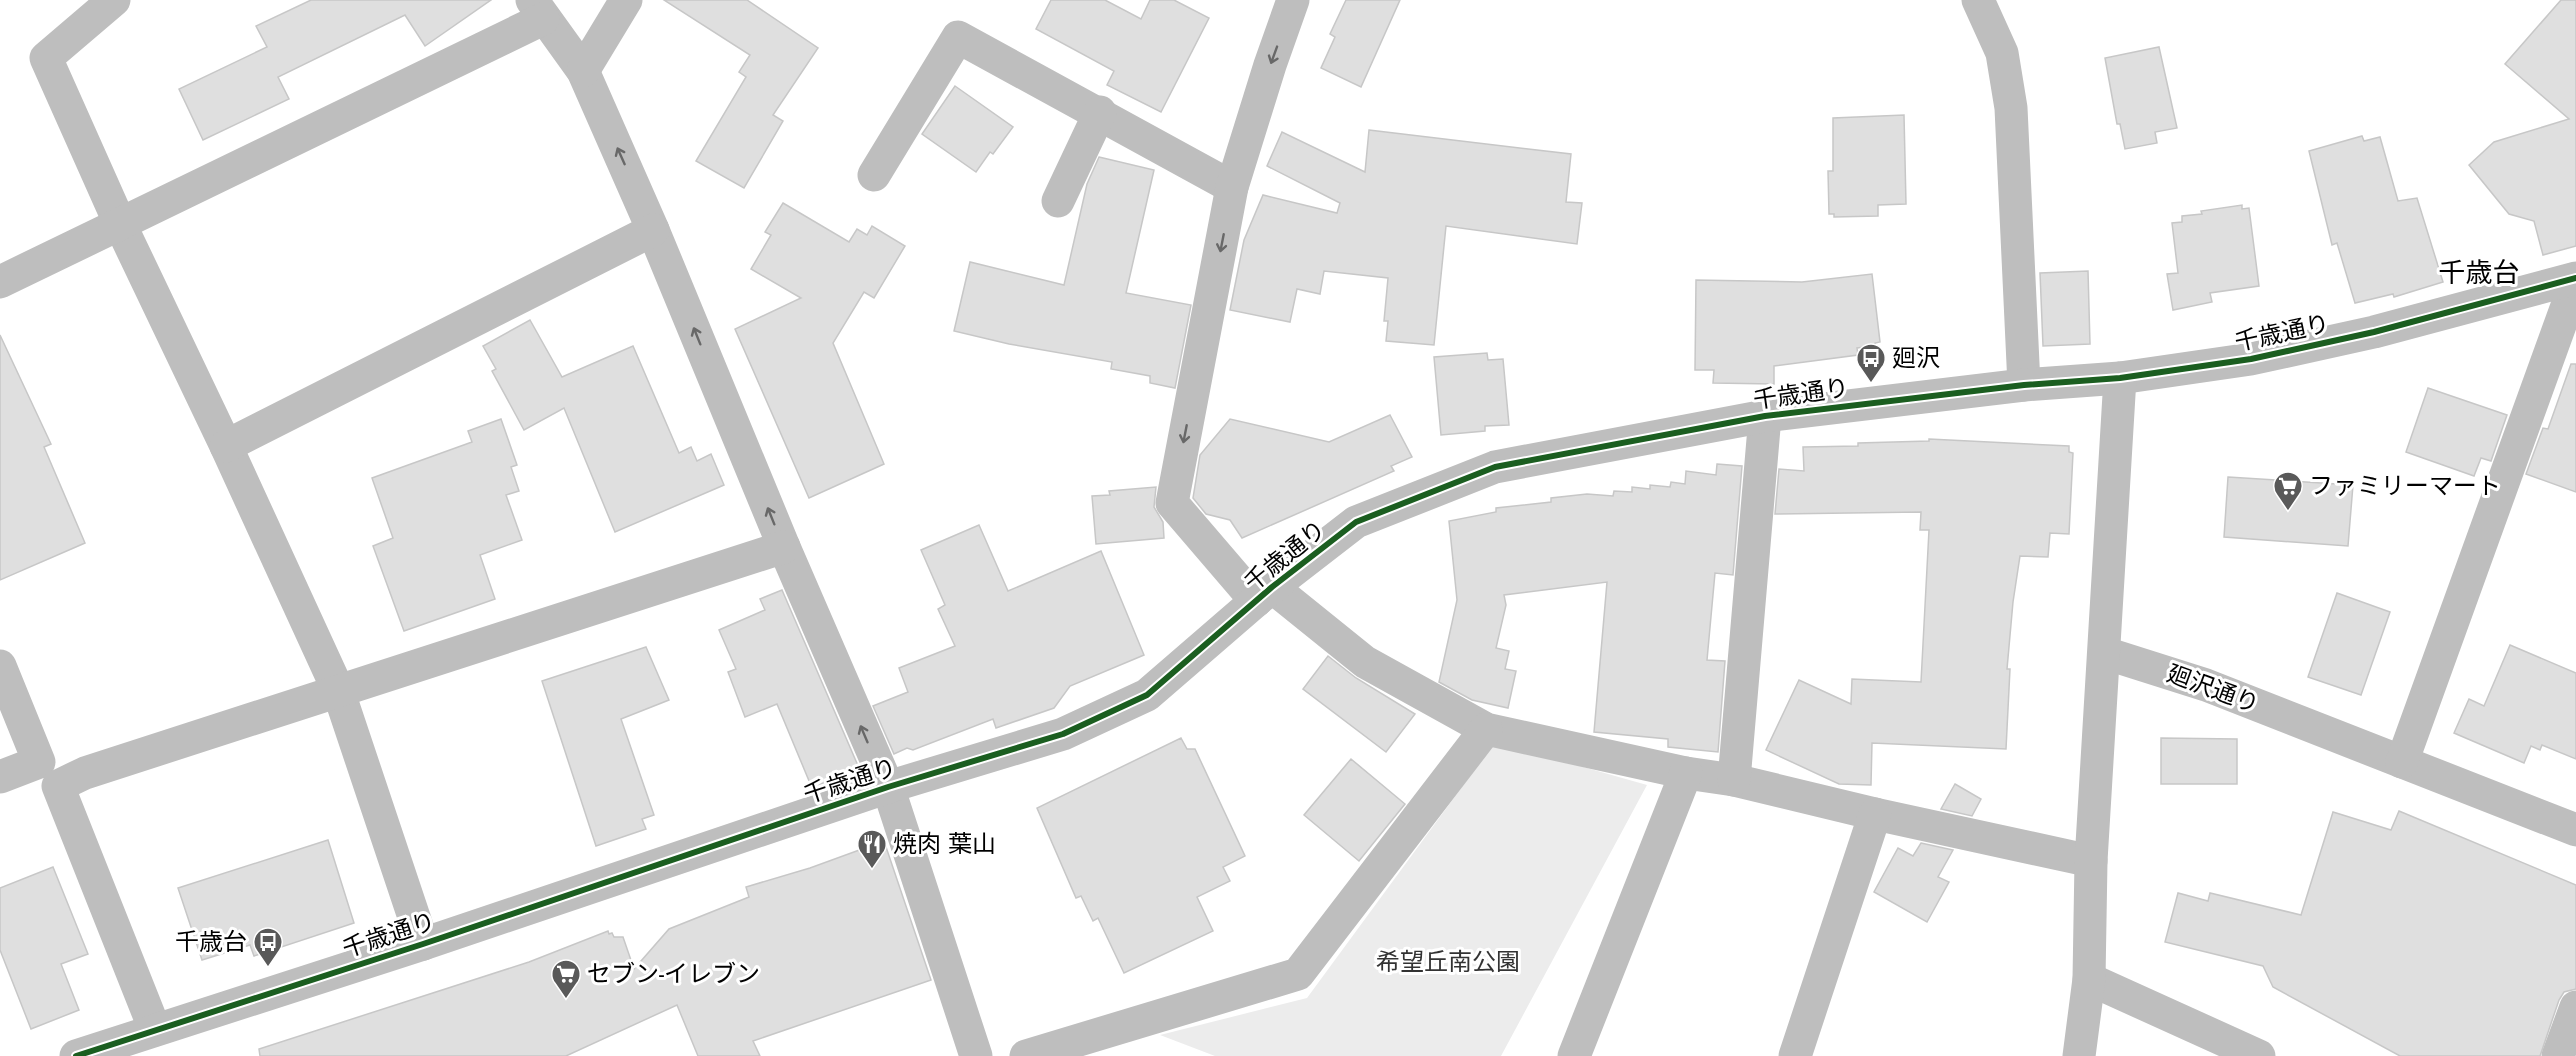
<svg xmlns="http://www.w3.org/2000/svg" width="2576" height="1056" font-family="Jost,'Noto Sans JP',sans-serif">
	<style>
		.green { fill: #ececec }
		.building { fill: #dfdfdf; stroke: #c7c7c7; stroke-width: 1.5 }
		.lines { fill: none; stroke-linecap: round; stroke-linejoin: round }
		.minor { stroke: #bebebe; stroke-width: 33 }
		.cycleway-casing { stroke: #fff; stroke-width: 10 }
		.cycleway { stroke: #1b5e20; stroke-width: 6 }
		.oneway { stroke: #686868 }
		.labels { text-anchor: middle; stroke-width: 6; stroke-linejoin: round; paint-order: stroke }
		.street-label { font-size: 24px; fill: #000; stroke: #fff }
		.poi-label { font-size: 24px; fill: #000; stroke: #fff; text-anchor: start }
		.park-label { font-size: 24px; fill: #333; stroke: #fff }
		.quarter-label { font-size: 27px; fill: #000; stroke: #fff }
	</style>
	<rect width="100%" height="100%" fill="#fff"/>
	<path class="green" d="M 1495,742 L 1647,785 L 1501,1056 L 1215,1056 L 1160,1035 L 1307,998 Z"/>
	<g class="building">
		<path d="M 311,0 L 491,0 L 425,46 L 405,15 L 278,77 L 289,99 L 203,140 L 179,89 L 267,47 L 256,26 Z"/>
		<path d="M 664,0 L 747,0 L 818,48 L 773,115 L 783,121 L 744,188 L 696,161 L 746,77 L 739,72 L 750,55 Z"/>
		<path d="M 1051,0 L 1105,0 L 1141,19 L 1150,0 L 1174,0 L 1209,18 L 1161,112 L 1107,85 L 1114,71 L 1036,29 Z"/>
		<path d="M 1346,0 L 1400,0 L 1361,87 L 1321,68 L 1335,37 L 1330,34 Z"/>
		<path d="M 2561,0 L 2576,0 L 2576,246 L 2543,255 L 2534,221 L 2509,214 L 2469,165 L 2494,142 L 2569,119 L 2505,64 Z"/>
		<path d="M 2159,47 L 2177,128 L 2155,132 L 2157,143 L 2125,149 L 2120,124 L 2117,124 L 2105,58 Z"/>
		<path d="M 955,86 L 1013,127 L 993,154 L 990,152 L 976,172 L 922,134 Z"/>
		<path d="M 1904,115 L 1906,204 L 1878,205 L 1878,216 L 1834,217 L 1834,214 L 1829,214 L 1828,171 L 1833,171 L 1833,118 Z"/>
		<path d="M 1369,130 L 1571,154 L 1566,202 L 1582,203 L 1577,244 L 1446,226 L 1434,345 L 1386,341 L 1388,321 L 1384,321 L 1388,278 L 1324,271 L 1320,294 L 1297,289 L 1290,322 L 1230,310 L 1244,240 L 1263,195 L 1337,213 L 1340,203 L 1267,166 L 1282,132 L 1365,172 Z"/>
		<path d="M 2362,136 L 2364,141 L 2380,137 L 2398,201 L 2417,198 L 2443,282 L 2394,297 L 2393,294 L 2355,303 L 2337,243 L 2332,245 L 2309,151 Z"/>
		<path d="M 1099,157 L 1154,170 L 1126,293 L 1191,305 L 1175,388 L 1150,383 L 1150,376 L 1111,369 L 1112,362 L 1009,344 L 954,331 L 970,262 L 1064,285 L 1087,184 Z"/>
		<path d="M 783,203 L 849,242 L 857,229 L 867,235 L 872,226 L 905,246 L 874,298 L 864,292 L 833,343 L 884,464 L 809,498 L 735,329 L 801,298 L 751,269 L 771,235 L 765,232 Z"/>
		<path d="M 2242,205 L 2242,209 L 2249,208 L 2259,286 L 2210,293 L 2212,302 L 2173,310 L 2167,274 L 2178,273 L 2172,223 L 2182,222 L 2182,216 L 2202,214 L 2201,211 Z"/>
		<path d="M 2088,271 L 2090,344 L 2043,346 L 2040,273 Z"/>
		<path d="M 1872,274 L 1880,342 L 1875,343 L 1875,346 L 1857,348 L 1858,355 L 1774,366 L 1774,384 L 1713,383 L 1714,370 L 1695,370 L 1696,280 L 1802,282 Z"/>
		<path d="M 530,320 L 562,377 L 633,346 L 679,453 L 691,447 L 697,461 L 711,454 L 724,485 L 615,532 L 564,408 L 524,430 L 492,371 L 496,369 L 483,346 Z"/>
		<path d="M 0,335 L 51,444 L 44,447 L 85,543 L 0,580 Z"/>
		<path d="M 1487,353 L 1488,360 L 1503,359 L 1509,425 L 1485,426 L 1485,431 L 1441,435 L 1434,357 Z"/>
		<path d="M 2571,364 L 2576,364 L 2576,492 L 2526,474 L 2543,428 L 2548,429 Z"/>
		<path d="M 2428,388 L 2507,415 L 2491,461 L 2481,458 L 2474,476 L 2406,452 Z"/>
		<path d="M 1390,415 L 1412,457 L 1391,466 L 1394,471 L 1242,538 L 1230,520 L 1206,514 L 1193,498 L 1200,455 L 1230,419 L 1329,442 Z"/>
		<path d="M 501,419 L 517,465 L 511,467 L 519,491 L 506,495 L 522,540 L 480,555 L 495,599 L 404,631 L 373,546 L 393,538 L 372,478 L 472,442 L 468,431 Z"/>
		<path d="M 1929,439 L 2069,446 L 2069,452 L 2073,453 L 2069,534 L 2050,533 L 2048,557 L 2020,556 L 2013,602 L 2007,669 L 2010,669 L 2006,749 L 1872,743 L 1871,785 L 1839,784 L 1766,750 L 1799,680 L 1851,704 L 1852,679 L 1921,682 L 1929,530 L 1920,530 L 1921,512 L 1775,514 L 1779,469 L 1804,471 L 1803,447 L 1858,446 L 1858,443 L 1929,441 Z"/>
		<path d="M 1717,464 L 1742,466 L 1733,575 L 1715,573 L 1707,660 L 1725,661 L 1718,752 L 1668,747 L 1668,739 L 1594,732 L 1607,582 L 1504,595 L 1506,605 L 1496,648 L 1509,651 L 1505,669 L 1516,671 L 1508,708 L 1472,700 L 1439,682 L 1457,600 L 1449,521 L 1496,512 L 1496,508 L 1551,502 L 1551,498 L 1587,494 L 1613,496 L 1614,491 L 1632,492 L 1632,487 L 1650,489 L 1650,485 L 1670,487 L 1671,482 L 1685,484 L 1686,471 L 1716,475 Z"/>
		<path d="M 2228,477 L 2353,485 L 2348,546 L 2224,537 Z"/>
		<path d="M 1156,487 L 1154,507 L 1163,522 L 1164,538 L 1096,544 L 1092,496 L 1110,495 L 1109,491 Z"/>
		<path d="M 979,525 L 1008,591 L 1101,551 L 1144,655 L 1070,686 L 1054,708 L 996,728 L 993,719 L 913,750 L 907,748 L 894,754 L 873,706 L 908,692 L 899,668 L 955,646 L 938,609 L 945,605 L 921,550 Z"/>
		<path d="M 782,590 L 859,768 L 812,788 L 777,704 L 745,717 L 728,672 L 736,669 L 719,630 L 765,610 L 760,599 Z"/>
		<path d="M 2337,593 L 2390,612 L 2361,695 L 2308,677 Z"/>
		<path d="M 2510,645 L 2576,673 L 2576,759 L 2542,745 L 2540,750 L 2531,746 L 2524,763 L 2454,733 L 2469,699 L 2484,706 Z"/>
		<path d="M 646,647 L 669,700 L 621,719 L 654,815 L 642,819 L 646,829 L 596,846 L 542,681 Z"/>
		<path d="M 1328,656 L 1356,678 L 1415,714 L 1386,752 L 1303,689 Z"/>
		<path d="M 1181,738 L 1187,749 L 1195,749 L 1245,856 L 1223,867 L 1230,881 L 1197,897 L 1213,931 L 1124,973 L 1098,918 L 1093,921 L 1081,896 L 1076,898 L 1037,808 Z"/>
		<path d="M 2161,738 L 2237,739 L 2237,784 L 2161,784 Z"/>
		<path d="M 1351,759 L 1405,804 L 1359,861 L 1304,815 Z"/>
		<path d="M 1955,784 L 1981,799 L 1972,816 L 1941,809 Z"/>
		<path d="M 2399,811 L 2576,885 L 2576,989 L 2564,992 L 2559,1000 L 2540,1056 L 2400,1056 L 2273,987 L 2263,966 L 2165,942 L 2178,893 L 2208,901 L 2210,893 L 2301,915 L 2333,812 L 2391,830 Z"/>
		<path d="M 328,840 L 354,923 L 254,956 L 250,945 L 202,960 L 178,888 Z"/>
		<path d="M 884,841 L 931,980 L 753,1041 L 760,1056 L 698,1056 L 677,1005 L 566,1056 L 260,1056 L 259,1049 L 529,962 L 608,931 L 609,934 L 612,933 L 614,937 L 623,937 L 634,969 L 669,929 L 749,897 L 746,887 L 810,868 Z"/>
		<path d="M 1921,843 L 1953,850 L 1938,877 L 1949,882 L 1927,922 L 1874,892 L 1898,848 L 1913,856 Z"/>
		<path d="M 53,867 L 88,954 L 61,964 L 79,1010 L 31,1029 L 0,950 L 0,888 Z"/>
	</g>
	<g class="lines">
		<g class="minor">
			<path d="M 114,0 L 46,58 L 120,224 L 226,446 L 338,690 L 423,944"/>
			<path d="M 532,0 L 583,71 L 653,230 L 784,547 L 888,787 L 976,1056"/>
			<path d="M 1978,0 L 2002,53 L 2011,108 L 2024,385"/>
			<path d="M 583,71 L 626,0"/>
			<path d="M 874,175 L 958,37 L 1232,187"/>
			<path d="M 1058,201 L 1100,112"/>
			<path d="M 0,282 L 543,19"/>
			<path d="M 226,446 L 653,230"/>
			<path d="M 1272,587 L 1365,662 L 1486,729 L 1686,773 L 1734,780 L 1875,814 L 2091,861"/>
			<path d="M 1256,601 L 1172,503 L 1232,187 L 1270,65 L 1293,0"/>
			<path d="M 2105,653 L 2206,685 L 2576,830"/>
			<path d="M 0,666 L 39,762 L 0,777"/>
			<path d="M 2402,762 L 2576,281"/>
			<path d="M 1734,780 L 1765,416"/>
			<path d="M 2089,979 L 2259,1056"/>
			<path d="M 155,1030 L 58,786 L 85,773 L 784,547"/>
			<path d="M 76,1056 L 423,944 L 888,787 L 1063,734 L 1147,695 L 1272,587 L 1356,522 L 1495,467 L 1765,416 L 2024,385 L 2120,378 L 2251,359 L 2374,332 L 2576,278"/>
			<path d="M 1026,1056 L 1298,974 L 1486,729"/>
			<path d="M 1574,1056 L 1686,773"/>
			<path d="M 1795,1056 L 1875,814"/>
			<path d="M 2079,1056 L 2089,979 L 2091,861 L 2120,378"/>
			<path d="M 2558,1056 L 2576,1007"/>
		</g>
		<g class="cycleway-casing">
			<path id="cycleway" d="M 76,1056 L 423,944 L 888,787 L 1063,734 L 1147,695 L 1272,587 L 1356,522 L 1495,467 L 1765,416 L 2024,385 L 2120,378 L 2251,359 L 2374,332 L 2576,278"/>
		</g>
		<use href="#cycleway" class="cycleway"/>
	</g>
	<defs><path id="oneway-shaft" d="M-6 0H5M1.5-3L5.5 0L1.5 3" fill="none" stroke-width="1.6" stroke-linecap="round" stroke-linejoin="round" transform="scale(1.5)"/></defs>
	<g class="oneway">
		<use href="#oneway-shaft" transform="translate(1274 55) rotate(110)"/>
		<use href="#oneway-shaft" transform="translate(621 156) rotate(-114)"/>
		<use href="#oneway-shaft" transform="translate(1222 243) rotate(101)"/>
		<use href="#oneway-shaft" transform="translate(697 336) rotate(-112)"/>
		<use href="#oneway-shaft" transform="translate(1185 434) rotate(101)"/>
		<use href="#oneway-shaft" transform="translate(771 516) rotate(-112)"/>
		<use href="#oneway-shaft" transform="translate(864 734) rotate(-113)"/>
	</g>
	<defs>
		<g id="bus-pin" transform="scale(1.5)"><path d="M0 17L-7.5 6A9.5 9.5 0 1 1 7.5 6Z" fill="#595959" stroke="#fff"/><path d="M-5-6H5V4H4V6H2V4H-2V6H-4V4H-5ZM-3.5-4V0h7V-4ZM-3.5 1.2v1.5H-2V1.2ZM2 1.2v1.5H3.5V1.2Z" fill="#fff"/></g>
		<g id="supermarket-pin" transform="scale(1.5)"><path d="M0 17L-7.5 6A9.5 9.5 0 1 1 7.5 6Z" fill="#595959" stroke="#fff"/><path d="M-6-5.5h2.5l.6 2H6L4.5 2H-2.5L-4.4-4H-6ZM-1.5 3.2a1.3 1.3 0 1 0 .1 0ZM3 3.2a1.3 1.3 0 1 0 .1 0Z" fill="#fff"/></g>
		<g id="restaurant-pin" transform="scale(1.5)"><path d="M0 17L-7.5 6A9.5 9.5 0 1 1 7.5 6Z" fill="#595959" stroke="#fff"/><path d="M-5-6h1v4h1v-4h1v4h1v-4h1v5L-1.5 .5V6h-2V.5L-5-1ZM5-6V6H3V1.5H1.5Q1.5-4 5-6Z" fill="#fff"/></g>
	</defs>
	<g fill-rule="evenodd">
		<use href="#bus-pin" x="1871" y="358"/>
		<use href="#supermarket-pin" x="2288" y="486"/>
		<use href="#restaurant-pin" x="872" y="844"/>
		<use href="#bus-pin" x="268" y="942"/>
		<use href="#supermarket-pin" x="566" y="974"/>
	</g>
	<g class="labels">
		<g class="street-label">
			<text transform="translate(2282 333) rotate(-12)" y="8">千歳通り</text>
			<text transform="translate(1801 394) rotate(-8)" y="8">千歳通り</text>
			<text transform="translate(1285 556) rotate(-39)" y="8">千歳通り</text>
			<text transform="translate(2213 689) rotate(20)" y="8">廻沢通り</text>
			<text transform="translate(850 781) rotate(-18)" y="8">千歳通り</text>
			<text transform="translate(389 935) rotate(-18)" y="8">千歳通り</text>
		</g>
		<g class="poi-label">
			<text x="1892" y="366">廻沢</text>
			<text x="2309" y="494">ファミリーマート</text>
			<text x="893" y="852">焼肉 葉山</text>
			<text x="247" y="950" text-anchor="end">千歳台</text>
			<text x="587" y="982">セブン-イレブン</text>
		</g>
		<g class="park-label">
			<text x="1448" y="970">希望丘南公園</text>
		</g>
		<g class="quarter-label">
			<text x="2479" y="282">千歳台</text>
		</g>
	</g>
</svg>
